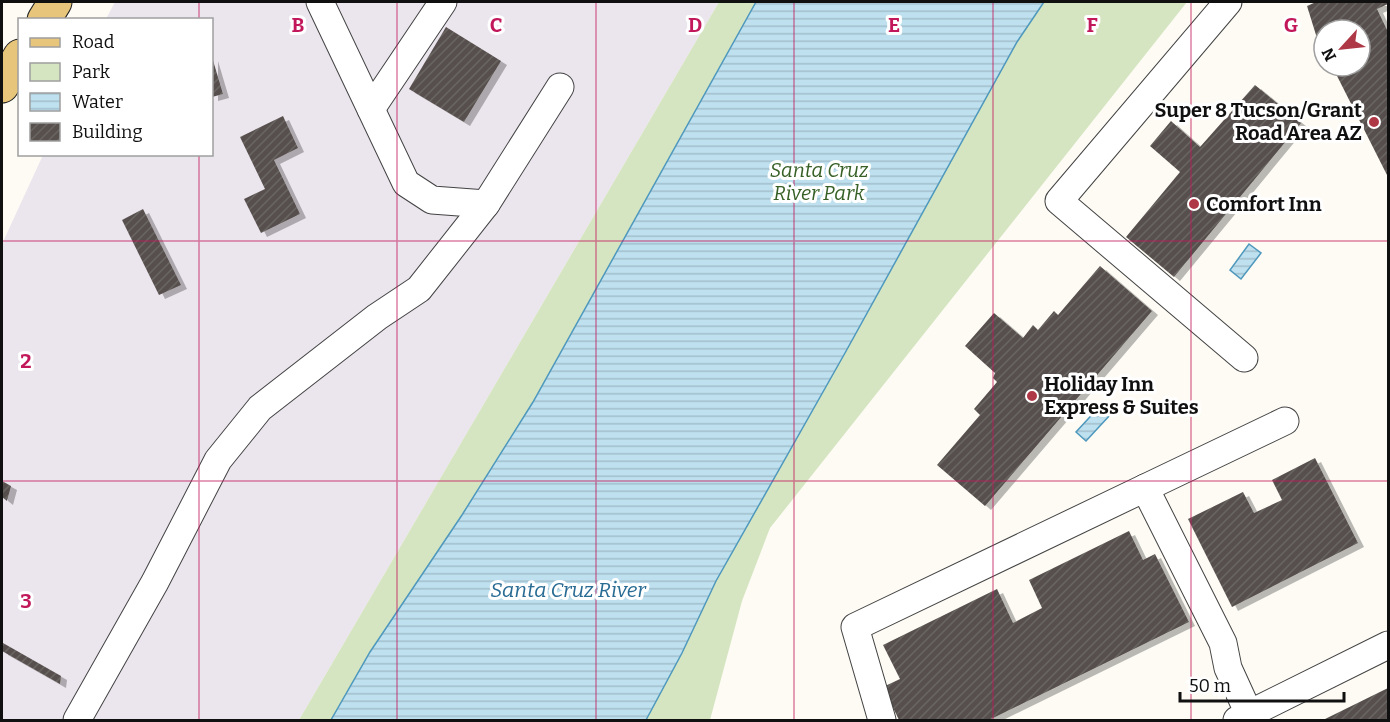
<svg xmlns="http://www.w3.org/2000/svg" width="1390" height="722" font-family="Bitter,serif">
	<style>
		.industrial { fill: #ebe5ed }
		.park { fill: #d6e5c1 }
		.water { fill: url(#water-rules); stroke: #4e98bd; stroke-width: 1.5 }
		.building { fill: url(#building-hatch); filter: url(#shadow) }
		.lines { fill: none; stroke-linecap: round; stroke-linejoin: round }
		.minor-casing { stroke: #434343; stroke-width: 29 }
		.major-casing { stroke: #212121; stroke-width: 35 }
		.minor { stroke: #fff; stroke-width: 27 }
		.major { stroke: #e7c57a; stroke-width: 33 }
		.grid { fill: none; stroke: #c2185b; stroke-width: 1.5; stroke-opacity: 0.55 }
		.poi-dot { fill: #af3846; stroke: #fff; stroke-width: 2 }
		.labels { text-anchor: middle; stroke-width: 6; stroke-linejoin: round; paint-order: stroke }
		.poi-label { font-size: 20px; font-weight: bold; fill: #101010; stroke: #fff; text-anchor: start }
		.park-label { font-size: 20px; font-style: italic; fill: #376027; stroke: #fff }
		.water-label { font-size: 21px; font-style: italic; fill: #286b93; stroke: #fff }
		.grid-label { font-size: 20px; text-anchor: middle; font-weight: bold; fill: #c2185b; stroke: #fff; stroke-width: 6; stroke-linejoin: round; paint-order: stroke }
	</style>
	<defs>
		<pattern id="water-rules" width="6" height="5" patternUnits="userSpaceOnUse" patternTransform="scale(1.5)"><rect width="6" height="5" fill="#bee0ef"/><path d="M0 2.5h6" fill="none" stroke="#a2bfcc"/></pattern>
		<pattern id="building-hatch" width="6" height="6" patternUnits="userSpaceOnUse" patternTransform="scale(1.5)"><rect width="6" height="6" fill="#57504d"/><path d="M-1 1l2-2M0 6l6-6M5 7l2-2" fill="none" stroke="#6a6562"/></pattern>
		<filter id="shadow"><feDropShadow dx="6" dy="4" stdDeviation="0" flood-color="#0004"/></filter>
	</defs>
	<rect width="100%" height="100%" fill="#fdfbf4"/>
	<path class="industrial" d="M 115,2 L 719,2 L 299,720 L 2,720 L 2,244 L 43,155 L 212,154 L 212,20 L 106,19 Z"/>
	<path class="park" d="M 719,2 L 1187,2 L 770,528 L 742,601 L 710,720 L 299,720 Z"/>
	<g class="water">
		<path d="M 756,2 L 1044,2 L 1017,42 L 845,353 L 716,581 L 682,653 L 646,720 L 331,720 L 370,652 L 462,515 L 533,402 Z"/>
		<path d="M 1249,244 L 1261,253 L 1241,279 L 1230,270 Z"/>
		<path d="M 1100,406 L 1110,415 L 1086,441 L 1076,432 Z"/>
	</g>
	<g class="building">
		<path d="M 1316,2 L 1388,2 L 1388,4 L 1377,9 L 1388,32 L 1388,177 L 1332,66 L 1360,66 L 1360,30 L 1324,30 L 1324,51 L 1316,35 L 1307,6 Z"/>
		<path d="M 446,27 L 501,61 L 464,122 L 409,89 Z"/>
		<path d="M 212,57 L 223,94 L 212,97 Z"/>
		<path d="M 1255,85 L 1301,123 L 1174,277 L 1126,237 L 1180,172 L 1150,146 L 1171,121 L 1200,147 Z"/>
		<path d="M 283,116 L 298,148 L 274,160 L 300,214 L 261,233 L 244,199 L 265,189 L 240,137 Z"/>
		<path d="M 143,209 L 181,285 L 159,295 L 122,220 Z"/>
		<path d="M 1100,266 L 1152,311 L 985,506 L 937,465 L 980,415 L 974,409 L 997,382 L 993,378 L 995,373 L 965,346 L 994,313 L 1023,338 L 1033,325 L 1038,330 L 1054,311 L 1058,315 Z"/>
		<path d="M 1315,458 L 1358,543 L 1232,607 L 1188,519 L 1243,492 L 1254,513 L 1282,500 L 1272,480 Z"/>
		<path d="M 2,481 L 11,486 L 7,501 L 2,497 Z"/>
		<path d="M 1129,531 L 1143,560 L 1155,554 L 1189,622 L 989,720 L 899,720 L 883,687 L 900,679 L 883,645 L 997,589 L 1013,623 L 1042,608 L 1029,580 Z"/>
		<path d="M 3,643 L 61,676 L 60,684 L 2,651 Z"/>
		<path d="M 1388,688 L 1388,720 L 1323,720 Z"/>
	</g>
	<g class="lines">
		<g class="minor-casing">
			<g id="minor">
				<path d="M 320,2 L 406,183 L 432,200 L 486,204 L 560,87"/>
				<path d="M 1228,2 L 1059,201 L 1244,358"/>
				<path d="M 371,109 L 443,2"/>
				<path d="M 1145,488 L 1285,421"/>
				<path d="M 77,720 L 155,582 L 218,460 L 260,408 L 377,317 L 419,289 L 486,204"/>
				<path d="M 882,720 L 855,627 L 1145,488 L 1223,643 L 1228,668 L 1249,714"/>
				<path d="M 1237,720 L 1388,645"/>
			</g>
		</g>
		<g class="major-casing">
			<g id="major">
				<path d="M 44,20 L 55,2"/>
				<path d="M 2,86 L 20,56"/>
			</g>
		</g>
		<use href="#minor" class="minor"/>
		<use href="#major" class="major"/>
	</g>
	<path class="grid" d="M 199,2 L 199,20M 397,2 L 397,720M 596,2 L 596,720M 794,2 L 794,720M 993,2 L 993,720M 1191,2 L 1191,720M 199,154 L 199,720M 2,241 L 1388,241M 2,481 L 1388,481"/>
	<g class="poi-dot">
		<circle cx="1374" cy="122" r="6"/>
		<circle cx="1194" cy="204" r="6"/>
		<circle cx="1032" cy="396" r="6"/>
	</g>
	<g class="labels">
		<g class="poi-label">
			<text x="1362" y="117" text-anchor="end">Super 8 Tucson/Grant<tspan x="1362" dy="23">Road Area AZ</tspan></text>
			<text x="1206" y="211">Comfort Inn</text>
			<text x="1044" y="391">Holiday Inn<tspan x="1044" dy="23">Express &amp; Suites</tspan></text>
		</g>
		<g class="park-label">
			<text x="819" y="177">Santa Cruz<tspan x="819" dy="23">River Park</tspan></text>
		</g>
		<g class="water-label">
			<text x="568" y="597">Santa Cruz River</text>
		</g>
	</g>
	<g class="grid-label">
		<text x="298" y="32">B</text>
		<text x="496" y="32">C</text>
		<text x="695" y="32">D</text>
		<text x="894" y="32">E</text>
		<text x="1092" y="32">F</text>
		<text x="1291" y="32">G</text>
		<text x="26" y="368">2</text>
		<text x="26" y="608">3</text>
	</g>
	<rect width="1390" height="722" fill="none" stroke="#101010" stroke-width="6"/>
	<rect x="18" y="18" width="195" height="138" fill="#ffffff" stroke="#9f9f9f" stroke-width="1.5"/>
	<rect x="30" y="38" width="30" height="9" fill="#e7c57a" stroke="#9f9f9f" stroke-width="1.5"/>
	<text x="72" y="48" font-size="18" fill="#101010">Road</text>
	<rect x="30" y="63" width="30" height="18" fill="#d6e5c1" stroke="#9f9f9f" stroke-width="1.5"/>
	<text x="72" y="78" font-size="18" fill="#101010">Park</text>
	<rect x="30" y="93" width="30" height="18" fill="url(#water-rules)" stroke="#9f9f9f" stroke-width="1.5"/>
	<text x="72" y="108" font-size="18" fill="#101010">Water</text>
	<rect x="30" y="123" width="30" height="18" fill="url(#building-hatch)" stroke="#9f9f9f" stroke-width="1.5"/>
	<text x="72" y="138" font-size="18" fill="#101010">Building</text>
	<g transform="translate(1342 48) rotate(243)"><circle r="28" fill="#ffffff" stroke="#9f9f9f" stroke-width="1.5"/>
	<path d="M0-4.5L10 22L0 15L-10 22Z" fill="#af3846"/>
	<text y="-9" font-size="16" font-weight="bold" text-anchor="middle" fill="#101010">N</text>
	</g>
	<path d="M1180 692v9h164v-9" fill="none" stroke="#101010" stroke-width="3"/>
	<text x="1189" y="692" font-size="18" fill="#101010" stroke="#ffffff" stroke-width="4.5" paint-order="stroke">50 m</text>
</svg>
